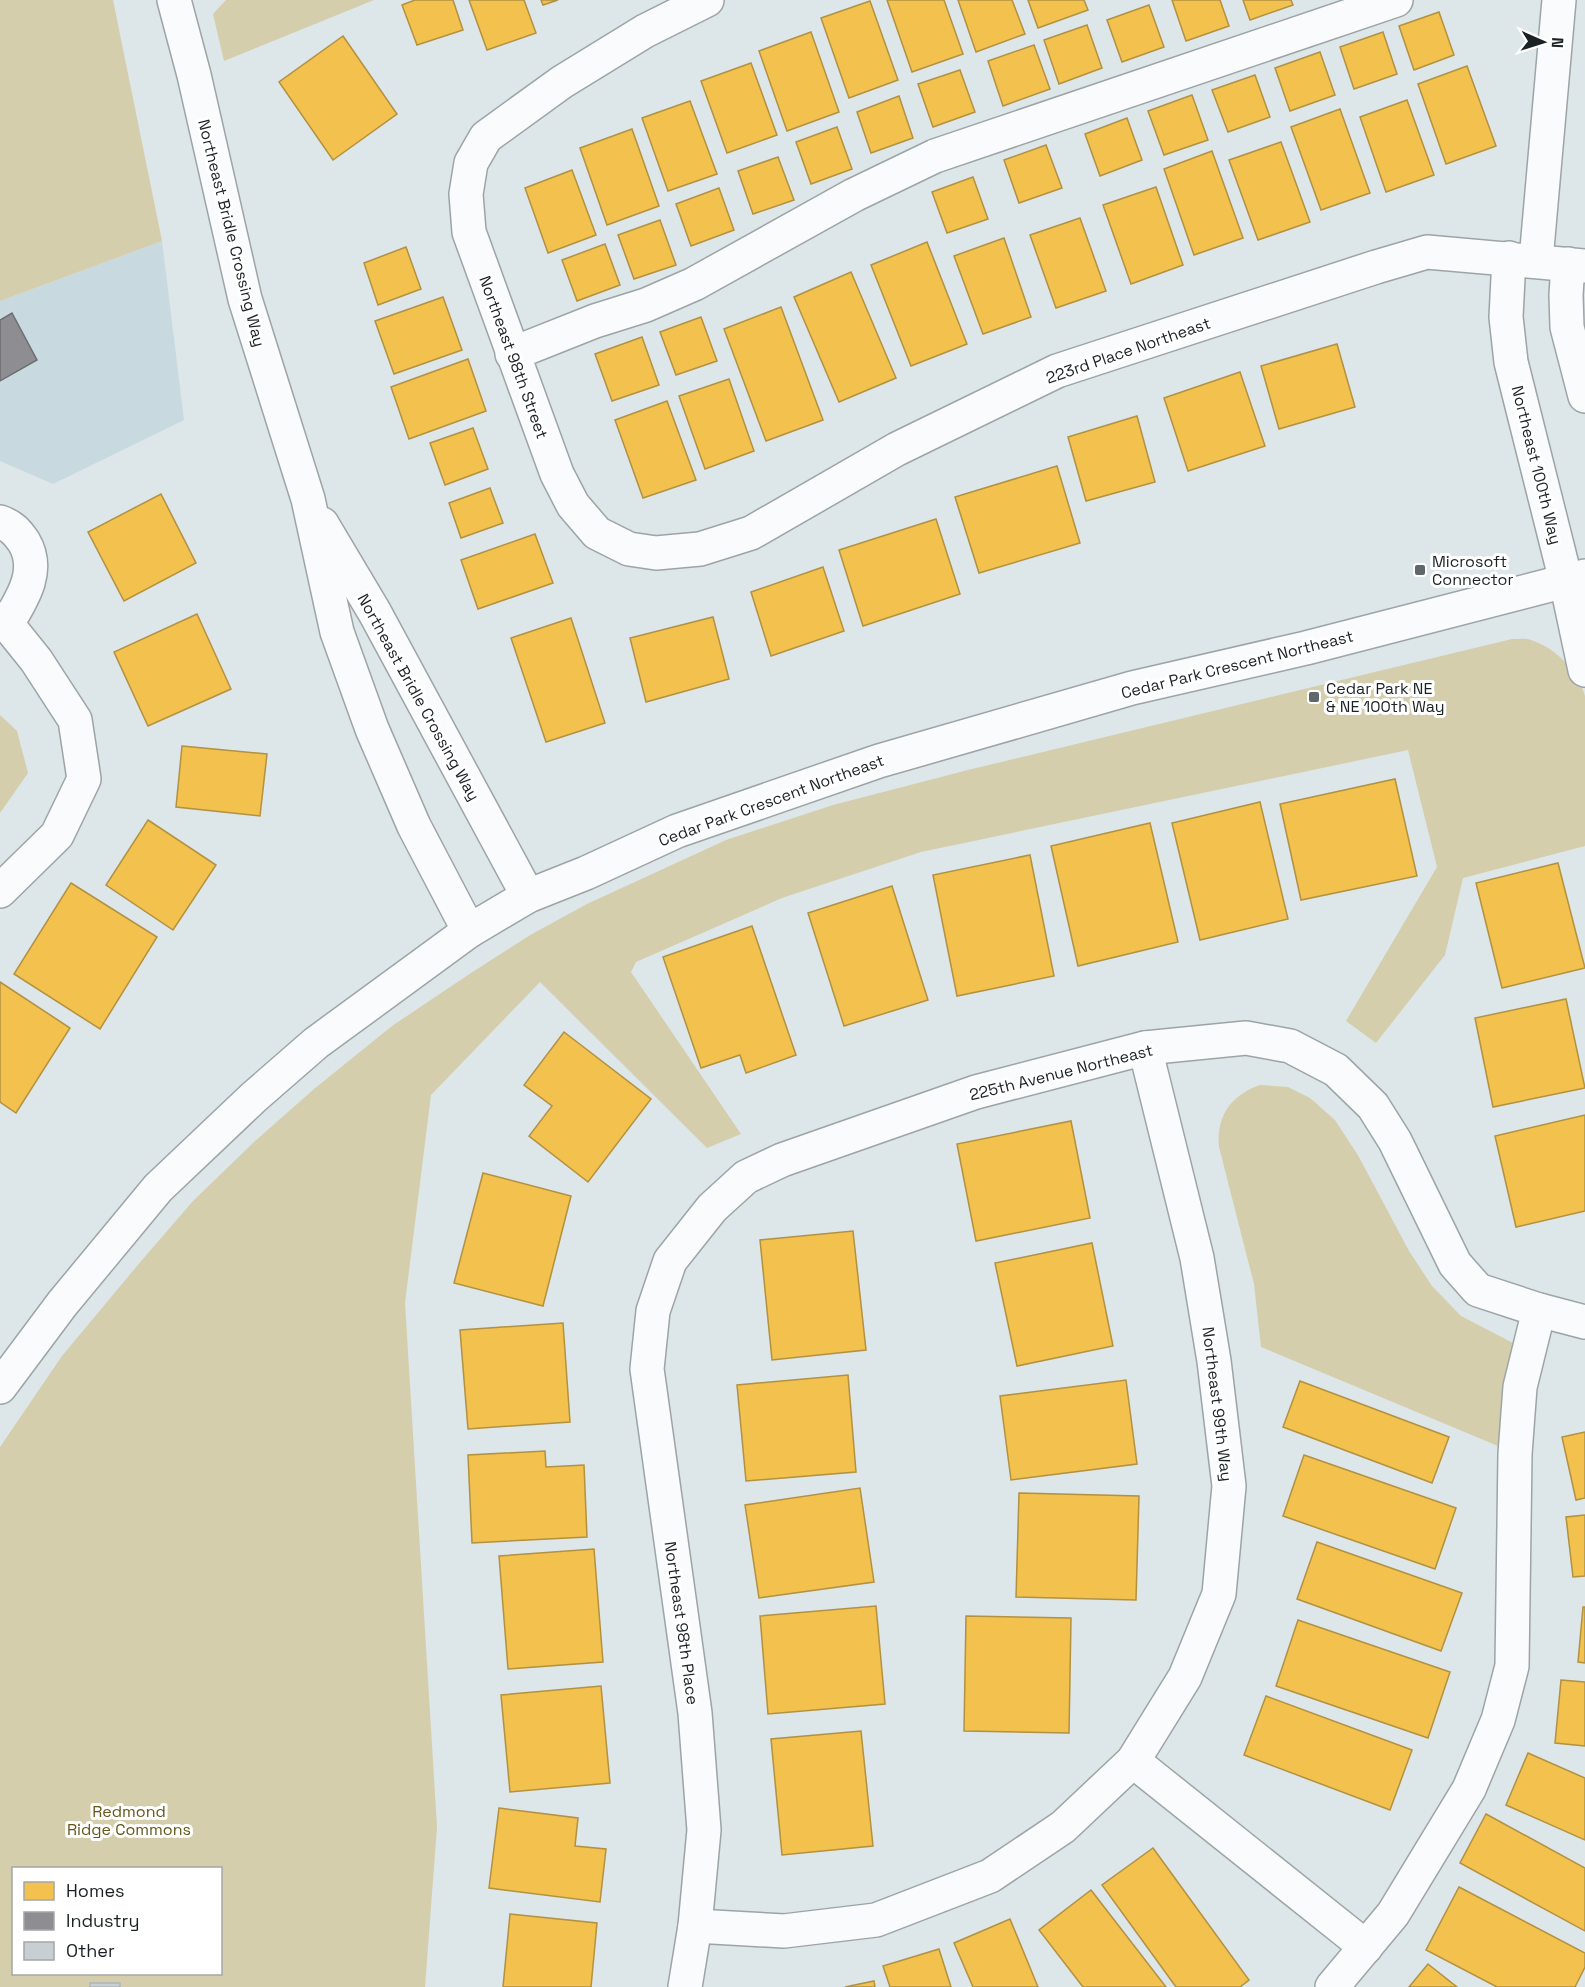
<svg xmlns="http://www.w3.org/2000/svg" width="1585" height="1987" font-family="'Space Grotesk',sans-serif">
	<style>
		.built { fill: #c8dadf }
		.green { fill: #d4ceac; fill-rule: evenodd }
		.homes { fill: #f2c14e; stroke: #b29141; stroke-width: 1.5 }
		.industry { fill: #8d8d92; stroke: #6b6d71; stroke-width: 1.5 }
		.building { fill: #c7cfd2; stroke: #afb6b9; stroke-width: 1.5 }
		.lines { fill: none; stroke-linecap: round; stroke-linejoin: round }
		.minor-casing { stroke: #9da4a6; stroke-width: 36 }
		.minor { stroke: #fafbfc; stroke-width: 33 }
		.poi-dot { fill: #5f6769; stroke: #fff; stroke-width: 2 }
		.labels { text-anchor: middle; stroke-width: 6; stroke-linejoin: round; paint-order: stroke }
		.street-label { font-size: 16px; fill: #1b2224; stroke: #fff }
		.poi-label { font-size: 16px; fill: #1b2224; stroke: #fff; text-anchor: start }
		.park-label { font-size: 16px; fill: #645619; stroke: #fff }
	</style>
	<rect width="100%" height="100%" fill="#dde6e9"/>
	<path class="built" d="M 162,241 L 184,420 L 53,484 L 0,461 L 0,301 Z"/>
	<g class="green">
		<path d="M 0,0 L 113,0 L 162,241 L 0,301 Z"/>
		<path d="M 226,0 L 374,0 L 224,61 L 213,14 Z"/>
		<path d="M 1512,639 C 1518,639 1525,638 1531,640 C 1556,648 1578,671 1585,696 L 1585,846 L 1463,878 L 1445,955 L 1376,1043 L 1346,1021 L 1437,867 L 1408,750 L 921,852 L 782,898 L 636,962 L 631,972 L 741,1134 L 707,1148 L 540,982 L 431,1095 L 405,1303 L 437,1827 L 425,1987 L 0,1987 L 0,1447 L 62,1356 L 142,1260 L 193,1201 L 253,1143 L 314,1089 L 392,1026 L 471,973 L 532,934 L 587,904 L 726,840 L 833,805 L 968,770 ZM 14,1868 L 220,1868 L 220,1974 L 14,1974 Z"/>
		<path d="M 0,715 L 17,731 L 28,773 L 0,813 Z"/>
		<path d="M 1260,1085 L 1288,1087 L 1310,1098 L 1335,1120 L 1359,1157 L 1409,1251 L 1432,1286 L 1461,1316 L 1513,1343 L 1502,1398 L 1498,1446 L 1261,1347 L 1254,1284 L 1219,1147 C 1216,1115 1232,1095 1260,1085 Z"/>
	</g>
	<g class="homes">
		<path d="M 415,0 L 453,0 L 463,30 L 417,45 L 402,5 Z"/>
		<path d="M 469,0 L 524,0 L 536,33 L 487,50 Z"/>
		<path d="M 541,0 L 558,0 L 543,5 Z"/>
		<path d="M 887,0 L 944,0 L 963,54 L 912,72 Z"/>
		<path d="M 958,0 L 1012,0 L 1025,34 L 976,52 Z"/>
		<path d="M 1028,0 L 1084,0 L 1088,10 L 1038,28 Z"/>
		<path d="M 1172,0 L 1220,0 L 1229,26 L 1186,41 Z"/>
		<path d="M 1243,0 L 1291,0 L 1293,5 L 1250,20 Z"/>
		<path d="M 870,1 L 898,80 L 849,98 L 821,18 Z"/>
		<path d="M 1149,5 L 1164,47 L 1122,62 L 1107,20 Z"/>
		<path d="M 1439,12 L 1454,55 L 1414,70 L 1399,26 Z"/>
		<path d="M 1087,25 L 1102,68 L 1059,84 L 1044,40 Z"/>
		<path d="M 811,32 L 839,112 L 787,131 L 759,51 Z"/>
		<path d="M 1383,32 L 1397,74 L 1354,89 L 1340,47 Z"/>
		<path d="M 343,36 L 397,114 L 333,160 L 279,82 Z"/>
		<path d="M 1034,45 L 1050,89 L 1003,106 L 988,61 Z"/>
		<path d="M 1320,52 L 1335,95 L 1290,111 L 1275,68 Z"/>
		<path d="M 751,63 L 777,135 L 727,153 L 701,81 Z"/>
		<path d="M 1467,66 L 1496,146 L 1446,164 L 1418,84 Z"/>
		<path d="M 960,70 L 975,112 L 933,127 L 918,84 Z"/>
		<path d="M 1255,75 L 1270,117 L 1228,132 L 1212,90 Z"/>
		<path d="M 1192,95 L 1208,140 L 1164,155 L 1148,111 Z"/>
		<path d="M 899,96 L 913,138 L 871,153 L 857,112 Z"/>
		<path d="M 1407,100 L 1434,175 L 1386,192 L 1360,117 Z"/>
		<path d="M 690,101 L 717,174 L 668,191 L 642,118 Z"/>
		<path d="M 1340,109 L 1370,193 L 1321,210 L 1291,127 Z"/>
		<path d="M 1127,118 L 1142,160 L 1100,176 L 1085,134 Z"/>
		<path d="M 837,127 L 852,169 L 811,184 L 796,142 Z"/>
		<path d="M 632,129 L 659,206 L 607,225 L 580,148 Z"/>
		<path d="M 1281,142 L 1310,222 L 1258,240 L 1229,160 Z"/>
		<path d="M 1046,145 L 1062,188 L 1019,203 L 1004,160 Z"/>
		<path d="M 1212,151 L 1243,238 L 1194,255 L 1164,169 Z"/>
		<path d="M 778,157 L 794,200 L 753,214 L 738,171 Z"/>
		<path d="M 572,170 L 596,235 L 548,253 L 525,188 Z"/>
		<path d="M 973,177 L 988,219 L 947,233 L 932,192 Z"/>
		<path d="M 1156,187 L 1183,265 L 1131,284 L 1103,205 Z"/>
		<path d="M 719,188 L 734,230 L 691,246 L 676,204 Z"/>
		<path d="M 1080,218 L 1106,291 L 1056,308 L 1030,235 Z"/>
		<path d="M 660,220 L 676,265 L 634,279 L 618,235 Z"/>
		<path d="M 1004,238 L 1031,317 L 983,334 L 954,256 Z"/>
		<path d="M 927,242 L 967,344 L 911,366 L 871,265 Z"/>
		<path d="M 605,244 L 620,285 L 577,301 L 562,260 Z"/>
		<path d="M 406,247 L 421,289 L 378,305 L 364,263 Z"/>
		<path d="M 851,272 L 896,378 L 839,402 L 794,297 Z"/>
		<path d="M 443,297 L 462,350 L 394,374 L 375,321 Z"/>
		<path d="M 781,307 L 823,420 L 766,441 L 724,329 Z"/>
		<path d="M 701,317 L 717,361 L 676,375 L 660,332 Z"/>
		<path d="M 642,337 L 659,385 L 612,401 L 595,354 Z"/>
		<path d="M 1337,344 L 1355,407 L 1279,429 L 1261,366 Z"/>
		<path d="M 468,359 L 486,411 L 409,439 L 391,387 Z"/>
		<path d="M 1240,372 L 1265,446 L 1188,471 L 1164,398 Z"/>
		<path d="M 729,379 L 754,451 L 705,469 L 679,396 Z"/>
		<path d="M 667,401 L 696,480 L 643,498 L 615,420 Z"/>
		<path d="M 1137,416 L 1155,482 L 1086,501 L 1068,437 Z"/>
		<path d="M 473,428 L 488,469 L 445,485 L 430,443 Z"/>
		<path d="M 1057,466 L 1080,543 L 979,573 L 955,497 Z"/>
		<path d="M 490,488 L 503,523 L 461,538 L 449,503 Z"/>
		<path d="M 161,494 L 196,563 L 124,601 L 88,532 Z"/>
		<path d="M 936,519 L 960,594 L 863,626 L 839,550 Z"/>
		<path d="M 535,534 L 553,583 L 478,609 L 461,560 Z"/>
		<path d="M 823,567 L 844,631 L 771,656 L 751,592 Z"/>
		<path d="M 197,614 L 231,689 L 148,726 L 114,652 Z"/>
		<path d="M 713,617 L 729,679 L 646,702 L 630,638 Z"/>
		<path d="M 571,618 L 605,723 L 546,742 L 511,638 Z"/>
		<path d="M 182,746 L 267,754 L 260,816 L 176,807 Z"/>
		<path d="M 1395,779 L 1417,876 L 1301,900 L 1280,804 Z"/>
		<path d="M 1260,802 L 1288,919 L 1200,940 L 1172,823 Z"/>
		<path d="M 148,820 L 216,865 L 173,930 L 106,885 Z"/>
		<path d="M 1150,823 L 1178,942 L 1078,966 L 1051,846 Z"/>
		<path d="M 1030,855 L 1054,976 L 957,996 L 933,875 Z"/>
		<path d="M 1558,863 L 1585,968 L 1502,988 L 1476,883 Z"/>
		<path d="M 71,883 L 157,937 L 100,1029 L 14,974 Z"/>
		<path d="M 892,886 L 928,1000 L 844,1026 L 808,913 Z"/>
		<path d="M 752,926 L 796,1055 L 746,1073 L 740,1055 L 701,1068 L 663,957 Z"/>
		<path d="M 0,982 L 70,1028 L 16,1113 L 0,1102 Z"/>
		<path d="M 1566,999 L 1585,1088 L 1493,1107 L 1475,1018 Z"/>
		<path d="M 564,1032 L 651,1099 L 588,1182 L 529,1136 L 552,1106 L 524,1085 Z"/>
		<path d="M 1585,1115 L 1585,1211 L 1516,1227 L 1495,1136 Z"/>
		<path d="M 1071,1121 L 1090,1218 L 976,1241 L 957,1144 Z"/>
		<path d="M 483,1173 L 571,1196 L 543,1306 L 454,1283 Z"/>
		<path d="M 853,1231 L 866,1350 L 772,1360 L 760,1240 Z"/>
		<path d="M 1092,1243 L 1113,1346 L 1017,1366 L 995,1263 Z"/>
		<path d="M 563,1323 L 570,1422 L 468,1429 L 460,1330 Z"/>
		<path d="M 848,1375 L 856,1472 L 746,1481 L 737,1385 Z"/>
		<path d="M 1126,1380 L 1137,1464 L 1011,1480 L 1000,1396 Z"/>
		<path d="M 1300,1381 L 1449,1437 L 1432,1483 L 1283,1427 Z"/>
		<path d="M 1585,1432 L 1585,1498 L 1576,1500 L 1562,1437 Z"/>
		<path d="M 545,1451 L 546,1467 L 584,1465 L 587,1537 L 472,1543 L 468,1455 Z"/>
		<path d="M 1304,1455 L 1456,1508 L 1435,1569 L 1283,1516 Z"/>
		<path d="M 860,1488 L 874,1582 L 759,1598 L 745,1505 Z"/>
		<path d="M 1019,1493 L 1139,1496 L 1136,1600 L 1016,1597 Z"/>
		<path d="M 1585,1515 L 1585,1576 L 1573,1577 L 1566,1517 Z"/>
		<path d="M 1317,1542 L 1462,1593 L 1441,1651 L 1297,1599 Z"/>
		<path d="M 594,1549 L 603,1662 L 508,1669 L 499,1556 Z"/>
		<path d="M 876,1606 L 885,1704 L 768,1714 L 760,1616 Z"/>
		<path d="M 1583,1607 L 1585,1607 L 1585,1663 L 1578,1662 Z"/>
		<path d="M 966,1616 L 1071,1618 L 1069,1733 L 964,1731 Z"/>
		<path d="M 1298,1620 L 1450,1672 L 1428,1738 L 1276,1686 Z"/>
		<path d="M 1561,1680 L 1585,1682 L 1585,1746 L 1555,1743 Z"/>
		<path d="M 601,1686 L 610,1783 L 510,1792 L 501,1695 Z"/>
		<path d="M 1266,1696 L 1412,1750 L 1390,1810 L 1244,1755 Z"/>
		<path d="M 861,1731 L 873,1846 L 782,1855 L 771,1739 Z"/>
		<path d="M 1528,1753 L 1585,1778 L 1585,1840 L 1506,1805 Z"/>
		<path d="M 499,1808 L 578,1818 L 575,1846 L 606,1849 L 600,1902 L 489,1888 Z"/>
		<path d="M 1486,1814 L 1585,1868 L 1585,1931 L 1460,1863 Z"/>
		<path d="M 1153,1848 L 1249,1980 L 1240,1987 L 1176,1987 L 1102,1885 Z"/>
		<path d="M 1459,1887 L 1585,1953 L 1585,1967 L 1575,1987 L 1497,1987 L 1426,1950 Z"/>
		<path d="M 1091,1890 L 1166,1987 L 1083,1987 L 1039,1930 Z"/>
		<path d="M 510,1914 L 597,1923 L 591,1987 L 503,1987 Z"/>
		<path d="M 1010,1919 L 1038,1987 L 973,1987 L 954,1943 Z"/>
		<path d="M 939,1949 L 951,1987 L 890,1987 L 883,1966 Z"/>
		<path d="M 1428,1964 L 1457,1987 L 1409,1987 Z"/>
		<path d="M 874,1981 L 875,1987 L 845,1987 Z"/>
	</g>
	<path class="industry" d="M 12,313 L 37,360 L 0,381 L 0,320 Z"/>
	<rect class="building" x="90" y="1983" width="30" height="4"/>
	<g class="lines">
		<g class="minor-casing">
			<g id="minor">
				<path d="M 174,0 L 194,75 L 245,299 L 308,499 L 337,632 L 372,729 L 414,826 L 469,931"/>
				<path d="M 707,0 L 645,31 L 562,82 L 486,137 L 471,163 L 466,194 L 469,232 L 557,474 L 573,505 L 597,533 L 629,549 L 656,553 L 700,549 L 751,533 L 897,449 L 1057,371 L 1376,267 L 1427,252 L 1585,266"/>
				<path d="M 1509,258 L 1506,317 L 1511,362 L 1566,581 L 1585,670"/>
				<path d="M 1536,260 L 1559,0"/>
				<path d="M 1568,264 L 1566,295 L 1567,327 L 1585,396"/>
				<path d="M 512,354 L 595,321 L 646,305 L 694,284 L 854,195 L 935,156 L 1396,0"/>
				<path d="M 0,522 C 12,526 17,532 24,542 C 41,571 22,599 7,624"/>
				<path d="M 322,524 L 375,613 L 528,896"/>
				<path d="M 0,619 L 7,624 L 36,660 L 75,720 L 84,779 L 57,835 L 0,891"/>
				<path d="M 0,1387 L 62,1304 L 158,1188 L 254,1097 L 316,1043 L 469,931 L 528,896 L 586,873 L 677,831 L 879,761 L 1132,688 L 1306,648 L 1585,576"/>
				<path d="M 1133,1761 L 1366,1947"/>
				<path d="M 695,1926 L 784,1931 L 876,1920 L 990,1876 L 1063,1827 L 1133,1761 L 1185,1677 L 1219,1594 L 1229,1486 L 1214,1361 L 1197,1258 L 1145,1048"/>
				<path d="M 685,1987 L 695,1926 L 704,1830 L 695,1713 L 647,1369 L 653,1311 L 670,1261 L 712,1208 L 746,1177 L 782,1160 L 976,1092 L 1145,1048 L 1246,1038 L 1290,1046 L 1336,1070 L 1373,1106 L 1395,1141 L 1455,1264 L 1478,1290 L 1539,1310 L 1585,1322"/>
				<path d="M 1332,1987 L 1393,1914 L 1469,1789 L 1498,1720 L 1512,1666 L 1515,1454 L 1520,1387 L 1539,1310"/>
			</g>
		</g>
		<use href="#minor" class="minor"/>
	</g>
	<g class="poi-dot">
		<rect x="1414" y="564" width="12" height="12" rx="3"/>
		<rect x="1308" y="691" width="12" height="12" rx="3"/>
	</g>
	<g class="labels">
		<g class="street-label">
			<text transform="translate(232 233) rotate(76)" y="6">Northeast Bridle Crossing Way</text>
			<text transform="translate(1128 350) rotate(-19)" y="6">223rd Place Northeast</text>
			<text transform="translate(514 357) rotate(70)" y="6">Northeast 98th Street</text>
			<text transform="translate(1537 465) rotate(76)" y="6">Northeast 100th Way</text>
			<text transform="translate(1237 664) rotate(-14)" y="6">Cedar Park Crescent Northeast</text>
			<text transform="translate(419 697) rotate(61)" y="6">Northeast Bridle Crossing Way</text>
			<text transform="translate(771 800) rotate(-20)" y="6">Cedar Park Crescent Northeast</text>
			<text transform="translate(1061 1072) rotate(-14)" y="6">225th Avenue Northeast</text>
			<text transform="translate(1218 1404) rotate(83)" y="6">Northeast 99th Way</text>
			<text transform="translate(682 1623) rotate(82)" y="6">Northeast 98th Place</text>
		</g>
		<g class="poi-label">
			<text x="1432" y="567">Microsoft<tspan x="1432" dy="18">Connector</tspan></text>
			<text x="1326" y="694">Cedar Park NE<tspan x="1326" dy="18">&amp; NE 100th Way</tspan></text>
		</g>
		<g class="park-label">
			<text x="129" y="1817">Redmond<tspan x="129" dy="18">Ridge Commons</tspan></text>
		</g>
	</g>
	<rect x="12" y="1867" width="210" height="108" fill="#ffffff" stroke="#a4a7a7" stroke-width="1.5"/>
	<rect x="24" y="1882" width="30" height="18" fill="#f2c14e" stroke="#a4a7a7" stroke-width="1.5"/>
	<text x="66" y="1897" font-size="18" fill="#1b2224">Homes</text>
	<rect x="24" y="1912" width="30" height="18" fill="#8d8d92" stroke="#a4a7a7" stroke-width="1.5"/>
	<text x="66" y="1927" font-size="18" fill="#1b2224">Industry</text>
	<rect x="24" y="1942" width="30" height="18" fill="#c7cfd2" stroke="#a4a7a7" stroke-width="1.5"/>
	<text x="66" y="1957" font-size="18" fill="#1b2224">Other</text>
	<g transform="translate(1543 42) rotate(93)" stroke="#ffffff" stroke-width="4.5" paint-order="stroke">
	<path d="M0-4.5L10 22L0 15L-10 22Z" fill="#1b2224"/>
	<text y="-9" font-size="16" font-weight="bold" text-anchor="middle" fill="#1b2224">N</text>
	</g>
</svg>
